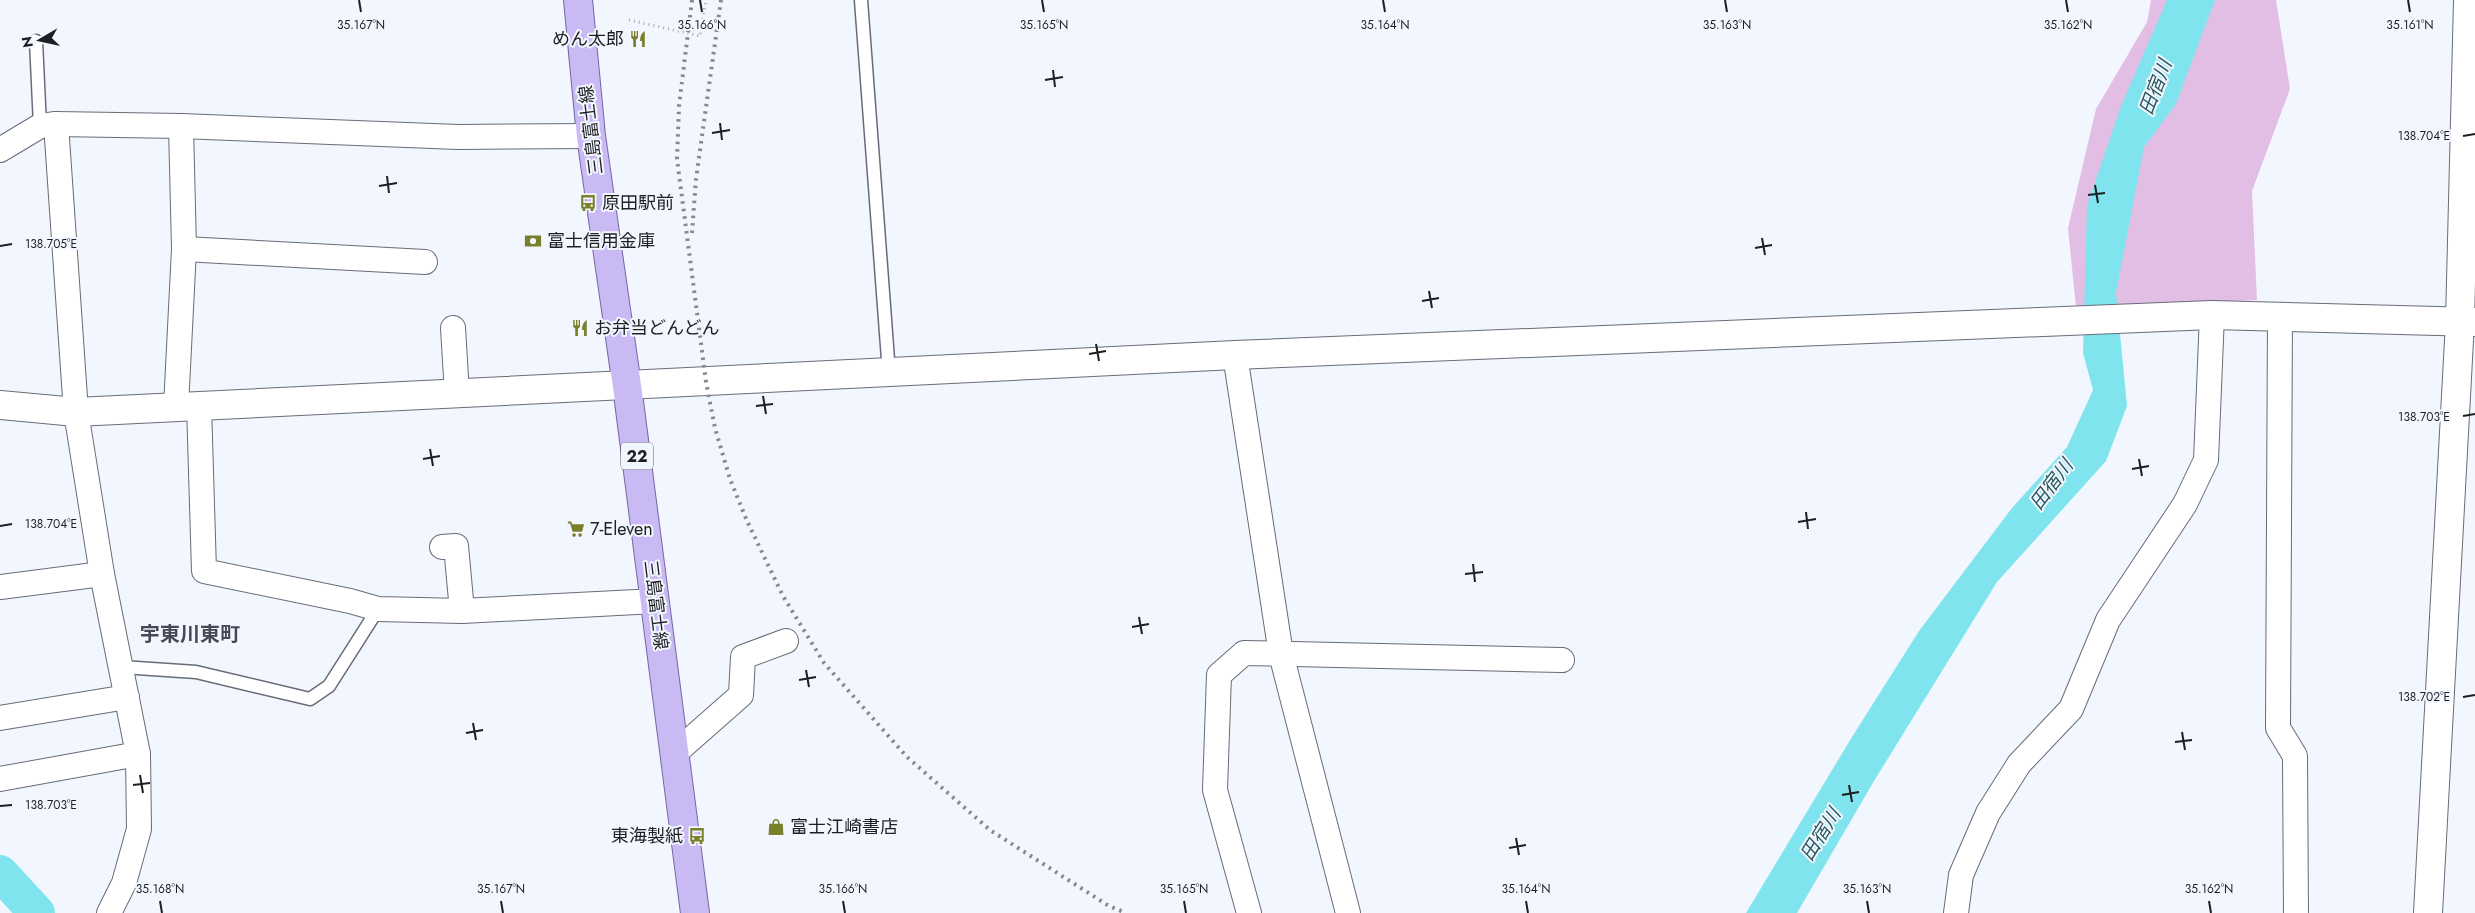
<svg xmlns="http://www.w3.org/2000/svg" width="2475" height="913" font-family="Jost,'Noto Sans JP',sans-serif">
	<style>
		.green { fill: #e3bee4 }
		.water { fill: #7fe4ee }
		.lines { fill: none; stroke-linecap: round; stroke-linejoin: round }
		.river { stroke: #7fe4ee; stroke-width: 36 }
		.lane-casing { stroke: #676c77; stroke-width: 15 }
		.street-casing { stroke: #676c77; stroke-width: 26 }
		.secondary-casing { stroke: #676c77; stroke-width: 30 }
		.primary-casing { stroke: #7666a6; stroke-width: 30 }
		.path { stroke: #a5a8af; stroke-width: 3; stroke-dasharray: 1 4; stroke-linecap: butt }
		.lane { stroke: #fff; stroke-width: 12 }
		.street { stroke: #fff; stroke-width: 24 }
		.secondary { stroke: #fff; stroke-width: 28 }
		.primary { stroke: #cabaf4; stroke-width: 28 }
		.rail { stroke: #85888e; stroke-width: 4; stroke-dasharray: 2.5 5; stroke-linecap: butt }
		.ticks { fill: none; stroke: #1d1f23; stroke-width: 2 }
		.labels { text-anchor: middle; stroke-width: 4; stroke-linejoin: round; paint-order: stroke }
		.shield { fill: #f2f6fe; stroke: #5d6065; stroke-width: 1 }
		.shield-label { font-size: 16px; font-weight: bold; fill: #1d1f23 }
		.poi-label { font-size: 18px; fill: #1d1f23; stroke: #f2f6fe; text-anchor: start }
		.street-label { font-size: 18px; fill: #1d1f23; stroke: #f2f6fe }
		.water-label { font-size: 19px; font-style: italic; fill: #2a585c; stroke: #f2f6fe }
		.quarter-label { font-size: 20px; font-weight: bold; fill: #444953; stroke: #f2f6fe }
		.ticks-label { font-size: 12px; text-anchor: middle; fill: #1d1f23; stroke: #f2f6fe; stroke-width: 4; stroke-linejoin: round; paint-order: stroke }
	</style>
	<rect width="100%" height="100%" fill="#f2f6fe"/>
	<path class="green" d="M 2151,0 L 2276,0 L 2290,89 L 2252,191 L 2257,300 L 2076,308 L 2068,228 L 2096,109 L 2147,22 Z"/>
	<path class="water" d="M 2167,0 L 2215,0 L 2176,104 L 2144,147 L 2116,293 L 2127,406 L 2106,461 L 1997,582 L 1874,781 L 1797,913 L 1746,913 L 1852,737 L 1919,631 L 2012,508 L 2067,447 L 2093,390 L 2083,353 L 2087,206 L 2121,106 Z"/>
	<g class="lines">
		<path class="river" d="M 0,873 L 37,913"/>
		<g class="lane-casing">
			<g id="lane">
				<path d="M 861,0 L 889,373"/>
				<path d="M 36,41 L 40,126"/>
				<path d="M 122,667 L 196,672 L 310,699 L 329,686 L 378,609"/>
			</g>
		</g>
		<g class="street-casing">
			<g id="street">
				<path d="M 56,124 L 76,412 L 102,574 L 138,754 L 139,829 L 124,883 L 109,913"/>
				<path d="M 0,150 L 40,126 L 56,124 L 181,126 L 458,137 L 591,136"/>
				<path d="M 184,249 L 425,262"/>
				<path d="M 2280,316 L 2278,728 L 2295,756 L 2296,913"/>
				<path d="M 453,328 L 457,394"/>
				<path d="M 1235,355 L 1281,654 L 1348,913"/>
				<path d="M 199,405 L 204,571 L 350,601 L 378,609 L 462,611 L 656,601"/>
				<path d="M 176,407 L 184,249 L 181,126"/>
				<path d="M 442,547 L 456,546 L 462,611"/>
				<path d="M 0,587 L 102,574"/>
				<path d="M 0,718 L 127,697"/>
				<path d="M 674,754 L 741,695 L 743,657 L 786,641"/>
				<path d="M 0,779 L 138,754"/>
				<path d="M 1249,913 L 1215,790 L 1219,675 L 1244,653 L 1562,660"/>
				<path d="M 1956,913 L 1961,875 L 1988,813 L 2019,764 L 2071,709 L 2108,620 L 2185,504 L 2206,460 L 2212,315"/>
			</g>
		</g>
		<g class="secondary-casing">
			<g id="secondary">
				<path d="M 0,405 L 76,412 L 1235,355 L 2212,315 L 2475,322"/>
				<path d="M 2428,913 L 2460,322 L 2468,0"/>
			</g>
		</g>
		<g class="primary-casing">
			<path id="primary" d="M 578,0 L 591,136 L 627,386 L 695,913"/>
		</g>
		<path class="path" d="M 629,20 L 700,36 L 706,0"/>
		<use href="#lane" class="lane"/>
		<use href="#street" class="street"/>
		<use href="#secondary" class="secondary"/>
		<use href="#primary" class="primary"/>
		<g class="rail">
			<path d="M 692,0 L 679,106 L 677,159 L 706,382 L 715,428 L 730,479 L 747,521 L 783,596 L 824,663 L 907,757 L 990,830 L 1109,906 L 1126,913"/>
			<path d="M 692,233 L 696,179 L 721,0"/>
		</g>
	</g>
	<path class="ticks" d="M 359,0 L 361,12M 700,0 L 702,12M 1042,0 L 1044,12M 1383,0 L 1385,12M 1725,0 L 1727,12M 2066,0 L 2068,12M 2408,0 L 2410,12M 1053,70 L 1055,87M 1045,80 L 1063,77M 720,123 L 722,140M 712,133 L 730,130M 2463,136 L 2475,134M 387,176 L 389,193M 2095,185 L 2098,203M 379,186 L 397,183M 2088,195 L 2105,193M 1762,238 L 1765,255M 0,246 L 12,244M 1755,248 L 1772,245M 1429,291 L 1432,308M 1422,301 L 1439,298M 1096,344 L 1099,361M 1089,354 L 1106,351M 763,396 L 766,414M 756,406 L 773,404M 2463,416 L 2475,414M 430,449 L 433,466M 423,459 L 440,456M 2139,459 L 2142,476M 2132,469 L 2149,466M 1806,512 L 1808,529M 1798,522 L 1816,519M 0,526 L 12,524M 1473,564 L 1475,582M 1465,574 L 1483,572M 1139,617 L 1142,634M 1132,627 L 1149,624M 806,670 L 809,687M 799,680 L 816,677M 2463,697 L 2475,695M 473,723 L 476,740M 2182,732 L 2185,750M 466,733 L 483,730M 2175,742 L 2192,740M 140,775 L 143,793M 133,785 L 150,783M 1849,785 L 1852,802M 1842,795 L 1859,792M 0,806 L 12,805M 1516,838 L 1519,855M 1509,848 L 1526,845M 160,901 L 162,913M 501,901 L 503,913M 843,901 L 845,913M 1184,901 L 1186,913M 1526,901 L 1528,913M 1867,901 L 1869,913M 2209,901 L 2211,913"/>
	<defs>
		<g id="restaurant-bare" transform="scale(1.35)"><path d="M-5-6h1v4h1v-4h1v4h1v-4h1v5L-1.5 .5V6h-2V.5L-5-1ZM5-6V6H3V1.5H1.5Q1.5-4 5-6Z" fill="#7a7f29" stroke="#f2f6fe" stroke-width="2.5" paint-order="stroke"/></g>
		<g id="bus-bare" transform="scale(1.35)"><path d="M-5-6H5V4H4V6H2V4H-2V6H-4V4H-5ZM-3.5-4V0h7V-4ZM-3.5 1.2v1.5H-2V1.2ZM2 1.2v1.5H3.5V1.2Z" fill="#7a7f29" stroke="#f2f6fe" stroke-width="2.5" paint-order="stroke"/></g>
		<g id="bank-bare" transform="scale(1.35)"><path d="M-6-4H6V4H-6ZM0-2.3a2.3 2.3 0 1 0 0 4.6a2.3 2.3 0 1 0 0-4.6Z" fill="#7a7f29" stroke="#f2f6fe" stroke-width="2.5" paint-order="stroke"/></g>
		<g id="supermarket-bare" transform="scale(1.35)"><path d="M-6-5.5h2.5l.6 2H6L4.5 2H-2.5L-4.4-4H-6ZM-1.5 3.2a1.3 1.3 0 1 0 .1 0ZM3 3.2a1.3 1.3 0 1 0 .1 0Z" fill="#7a7f29" stroke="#f2f6fe" stroke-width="2.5" paint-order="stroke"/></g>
		<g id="shop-bare" transform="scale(1.35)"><path d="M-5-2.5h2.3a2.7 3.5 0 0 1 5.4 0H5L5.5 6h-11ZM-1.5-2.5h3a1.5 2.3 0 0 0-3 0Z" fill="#7a7f29" stroke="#f2f6fe" stroke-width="2.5" paint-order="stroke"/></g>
	</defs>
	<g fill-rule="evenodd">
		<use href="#restaurant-bare" x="638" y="39"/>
		<use href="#bus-bare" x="588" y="203"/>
		<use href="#bank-bare" x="533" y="241"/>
		<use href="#restaurant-bare" x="580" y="328"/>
		<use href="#supermarket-bare" x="576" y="529"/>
		<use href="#shop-bare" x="776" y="827"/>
		<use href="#bus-bare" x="697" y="836"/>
	</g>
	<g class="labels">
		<rect class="shield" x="621" y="442.5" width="32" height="27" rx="4"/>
		<g class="shield-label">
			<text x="637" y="462">22</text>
		</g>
		<g class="poi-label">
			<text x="624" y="45" text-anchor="end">めん太郎</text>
			<text x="602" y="209">原田駅前</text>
			<text x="547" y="247">富士信用金庫</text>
			<text x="594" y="334">お弁当どんどん</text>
			<text x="590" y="535">7-Eleven</text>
			<text x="790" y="833">富士江崎書店</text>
			<text x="683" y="842" text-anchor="end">東海製紙</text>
		</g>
		<g class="street-label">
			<text transform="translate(591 130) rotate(-97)" y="6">三島富士線</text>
			<text transform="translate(656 605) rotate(83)" y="6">三島富士線</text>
		</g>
		<g class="water-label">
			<text transform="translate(2155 87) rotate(-69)" y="7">田宿川</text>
			<text transform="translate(2051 484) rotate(-53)" y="7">田宿川</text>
			<text transform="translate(1820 834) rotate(-58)" y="7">田宿川</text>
		</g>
		<g class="quarter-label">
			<text x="190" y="641">宇東川東町</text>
		</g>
	</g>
	<g class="ticks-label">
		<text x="361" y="29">35.167°N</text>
		<text x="702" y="29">35.166°N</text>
		<text x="1044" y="29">35.165°N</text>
		<text x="1385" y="29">35.164°N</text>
		<text x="1727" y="29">35.163°N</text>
		<text x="2068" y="29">35.162°N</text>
		<text x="2410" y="29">35.161°N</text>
		<text x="2424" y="140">138.704°E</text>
		<text x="51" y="248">138.705°E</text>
		<text x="2424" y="421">138.703°E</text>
		<text x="51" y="528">138.704°E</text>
		<text x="2424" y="701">138.702°E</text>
		<text x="51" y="809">138.703°E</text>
		<text x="160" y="893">35.168°N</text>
		<text x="501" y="893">35.167°N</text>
		<text x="843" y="893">35.166°N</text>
		<text x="1184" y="893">35.165°N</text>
		<text x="1526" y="893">35.164°N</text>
		<text x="1867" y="893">35.163°N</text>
		<text x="2209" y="893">35.162°N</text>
	</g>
	<g transform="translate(40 40) rotate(261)" stroke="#f2f6fe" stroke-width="4" paint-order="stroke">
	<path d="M0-4L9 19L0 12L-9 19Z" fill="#1d1f23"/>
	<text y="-8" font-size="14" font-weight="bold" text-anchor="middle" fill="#1d1f23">N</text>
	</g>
</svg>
